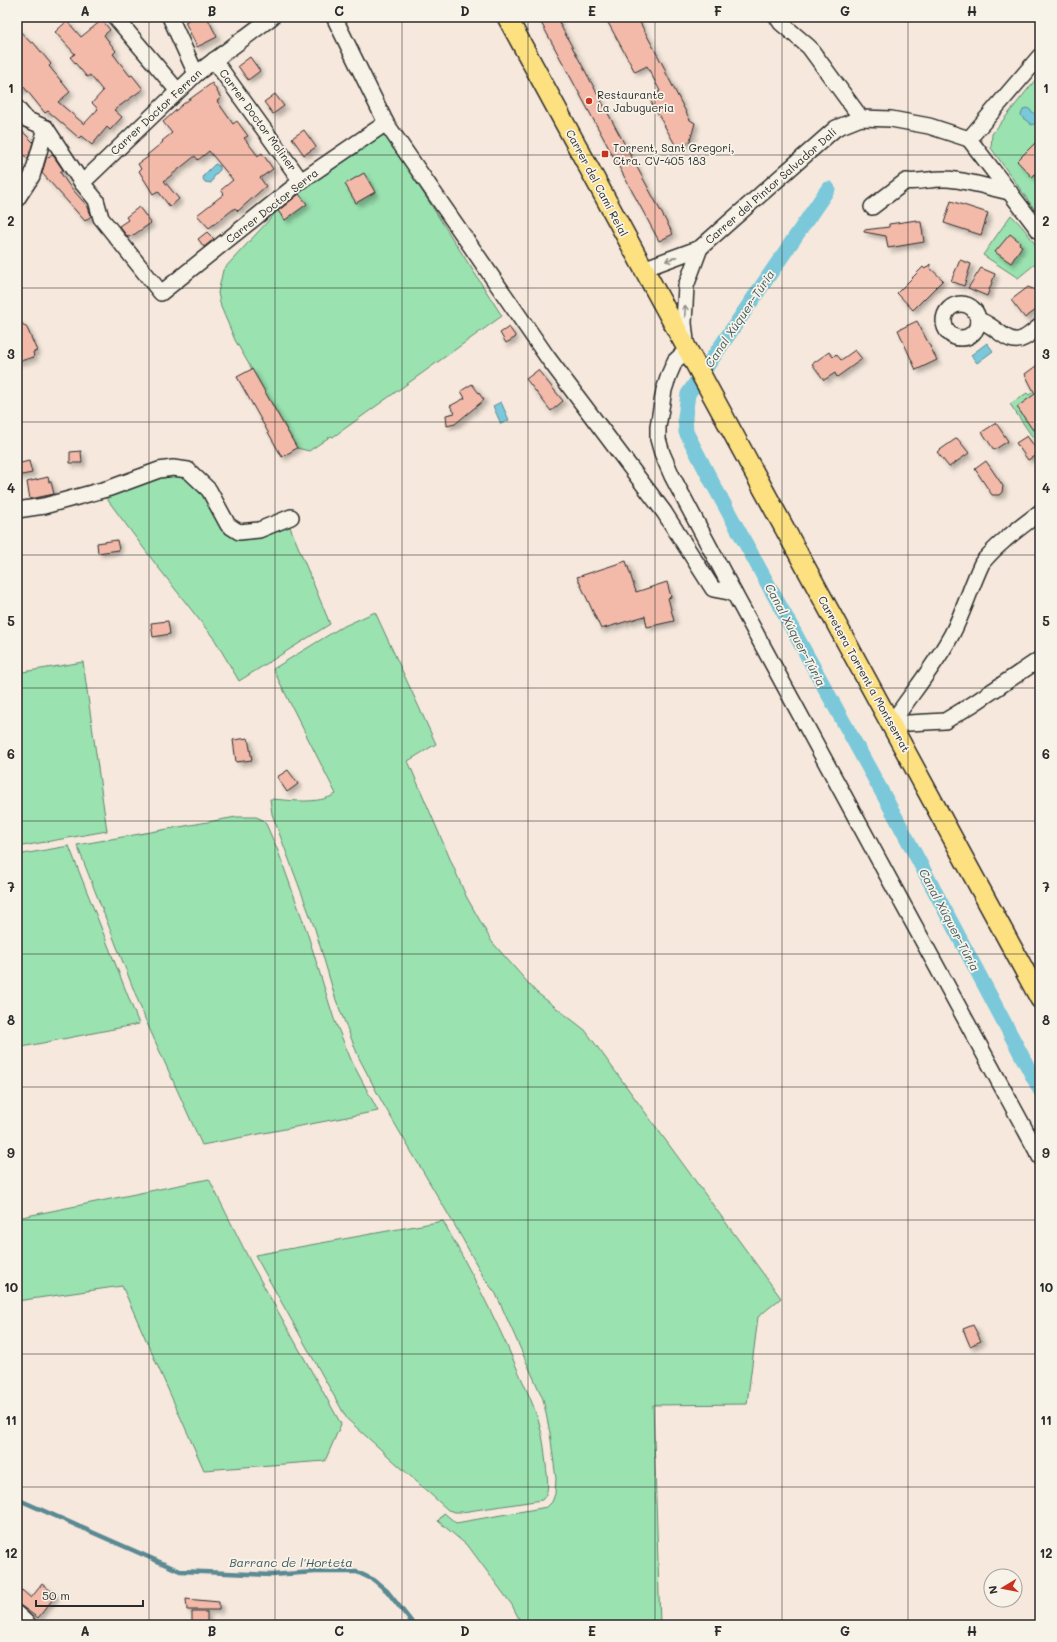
<svg xmlns="http://www.w3.org/2000/svg" width="1057" height="1642" font-family="Mali,sans-serif">
	<style>
		.green { fill: #9ae2b0; stroke: #62866e }
		.water { fill: #7ac8d9; stroke: #5a8993 }
		.lines { fill: none; stroke-linecap: round; stroke-linejoin: round }
		.stream { stroke: #5a8993; stroke-width: 4.5 }
		.canal { stroke: #7ac8d9; stroke-width: 15 }
		.building { fill: #f3baaa; stroke: #2b2b2b; filter: url(#shadow) }
		.minor-casing { stroke: #2b2b2b; stroke-width: 18 }
		.major-casing { stroke: #2b2b2b; stroke-width: 22 }
		.minor { stroke: #f7f3e8; stroke-width: 15 }
		.major { stroke: #fde080; stroke-width: 19 }
		.oneway { stroke: #918f8a }
		.grid { fill: none; stroke: #2b2b2b; stroke-width: 1; stroke-opacity: 0.55 }
		.poi-dot { fill: #c8321e; stroke: #f7f3e8; stroke-width: 1.5 }
		.labels { text-anchor: middle; stroke-width: 3.5; stroke-linejoin: round; paint-order: stroke }
		.poi-label { font-size: 11px; fill: #2b2b2b; stroke: #f7f3e8; text-anchor: start }
		.street-label { font-size: 11px; fill: #2b2b2b; stroke: #f7f3e8 }
		.water-label { font-size: 12px; font-style: italic; fill: #435a5f; stroke: #f7f3e8 }
		.neatline { fill: none; stroke: #2b2b2b; stroke-width: 1.5 }
		.grid-label { font-size: 13px; text-anchor: middle; font-weight: bold; fill: #2b2b2b }
	</style>
	<defs>
		<filter id="shadow"><feDropShadow dx="3.5" dy="3.5" stdDeviation="2" flood-color="#0004"/></filter>
	</defs>
	<rect width="100%" height="100%" fill="#f6e8dc"/>
	<filter id="ink" filterUnits="userSpaceOnUse"><feTurbulence type="fractalNoise" baseFrequency=".025" numOctaves="2"/><feDisplacementMap in="SourceGraphic" scale="8" xChannelSelector="R" yChannelSelector="G"/><feConvolveMatrix kernelMatrix="1 2 1 2 8 2 1 2 1" color-interpolation-filters="sRGB"/></filter>
	<g filter="url(#ink)">
		<g class="green">
			<path d="M 1040,74 L 1040,217 L 991,148 L 992,134 Z"/>
			<path d="M 383,130 L 502,316 L 333,437 L 331,436 L 309,451 L 297,448 L 235,340 L 221,307 L 218,293 L 223,270 L 281,207 L 281,206 Z"/>
			<path d="M 1011,215 C 1021,225 1040,245 1040,260 L 1018,278 L 983,255 Z"/>
			<path d="M 1040,387 L 1040,448 L 1010,404 L 1027,393 L 1029,395 Z"/>
			<path d="M 177,473 L 193,480 L 225,527 L 265,533 L 290,527 L 330,624 L 239,681 L 215,640 L 154,562 L 104,495 L 152,476 Z"/>
			<path d="M 375,612 L 436,744 L 408,761 L 466,896 L 492,942 L 536,992 L 585,1030 L 781,1298 L 758,1317 L 747,1404 L 653,1405 L 660,1625 L 522,1625 L 512,1605 L 469,1547 L 438,1521 L 444,1513 L 456,1523 L 547,1507 L 552,1502 L 555,1494 L 556,1479 L 550,1433 L 543,1399 L 496,1294 L 484,1278 L 461,1236 L 382,1102 L 359,1058 L 336,1000 L 315,929 L 272,814 L 270,799 C 291,800 317,805 336,794 L 273,669 L 340,628 Z"/>
			<path d="M 83,662 L 107,831 L 17,847 L 17,673 Z"/>
			<path d="M 236,817 L 256,817 L 261,819 L 266,824 L 278,851 L 307,932 L 334,1019 L 352,1062 L 378,1111 L 202,1145 L 146,1021 L 77,845 Z"/>
			<path d="M 69,846 L 139,1024 L 17,1048 L 17,855 Z"/>
			<path d="M 209,1179 L 252,1265 L 341,1424 L 325,1461 L 204,1470 L 122,1286 L 17,1301 L 17,1218 Z"/>
			<path d="M 443,1221 C 469,1268 494,1315 515,1364 C 525,1387 537,1410 542,1435 C 544,1445 545,1455 546,1465 C 547,1476 551,1492 542,1500 L 462,1512 L 455,1512 L 448,1510 L 347,1419 L 255,1255 Z"/>
		</g>
		<g class="water">
			<path d="M 1026,108 L 1029,109 L 1038,117 L 1038,122 L 1032,125 L 1023,118 L 1021,115 L 1023,110 Z"/>
			<path d="M 215,164 L 220,166 L 220,170 L 215,175 L 211,183 L 205,182 L 203,179 L 204,175 Z"/>
			<path d="M 987,343 L 993,351 L 977,363 L 971,355 Z"/>
			<path d="M 501,402 L 509,420 L 501,424 L 493,406 Z"/>
		</g>
		<g class="lines">
			<path class="stream" d="M 17,1499 L 180,1571 L 271,1575 L 315,1572 L 357,1572 L 374,1580 L 387,1591 L 414,1625"/>
			<path class="canal" d="M 828,189 L 688,394 L 685,417 L 686,432 L 713,484 L 894,814 L 1040,1090"/>
		</g>
		<g class="building">
			<path d="M 194,17 L 207,17 L 217,37 L 197,47 L 185,22 Z"/>
			<path d="M 538,17 L 556,17 L 673,234 L 659,241 Z"/>
			<path d="M 605,17 L 637,17 L 666,71 L 665,71 L 690,120 L 695,123 L 690,141 L 677,148 L 650,100 L 660,94 L 658,92 L 660,91 L 647,66 L 635,72 Z"/>
			<path d="M 102,20 L 110,30 L 104,35 L 116,51 L 113,54 L 130,76 L 132,75 L 143,89 L 114,110 L 122,117 L 110,130 L 107,127 L 92,145 L 81,136 L 79,138 L 48,111 L 45,113 L 24,87 L 17,93 L 17,28 L 31,43 L 33,42 L 51,64 L 49,66 L 70,92 L 58,102 L 84,124 L 98,109 L 92,103 L 103,91 L 90,75 L 87,77 L 70,57 L 75,54 L 55,32 L 67,21 L 81,37 Z"/>
			<path d="M 250,57 L 260,71 L 248,80 L 238,66 Z"/>
			<path d="M 212,83 L 221,98 L 217,101 L 233,124 L 237,121 L 248,136 L 244,138 L 258,156 L 262,153 L 273,169 L 260,178 L 266,186 L 238,211 L 235,208 L 209,228 L 197,215 L 224,194 L 221,190 L 233,180 L 209,151 L 198,160 L 195,156 L 164,181 L 179,199 L 170,207 L 158,191 L 153,194 L 139,171 L 141,169 L 138,164 L 148,157 L 147,155 L 163,142 L 162,141 L 172,133 L 163,122 L 183,104 Z"/>
			<path d="M 275,94 L 284,106 L 273,114 L 264,102 Z"/>
			<path d="M 17,126 L 33,142 L 28,159 L 17,149 Z"/>
			<path d="M 304,130 L 316,147 L 304,155 L 292,138 Z"/>
			<path d="M 1040,138 L 1040,169 L 1032,177 L 1017,161 Z"/>
			<path d="M 52,154 L 63,170 L 60,172 L 68,184 L 88,207 L 91,216 L 85,221 L 42,173 L 47,156 L 49,158 Z"/>
			<path d="M 364,173 L 375,192 L 356,203 L 345,184 Z"/>
			<path d="M 299,194 L 307,204 L 285,220 L 278,211 Z"/>
			<path d="M 951,201 L 988,213 L 981,235 L 944,223 Z"/>
			<path d="M 139,207 L 151,223 L 135,234 L 128,237 L 119,226 L 128,220 L 126,217 Z"/>
			<path d="M 917,220 L 917,222 L 921,222 L 924,242 L 888,248 L 886,236 L 864,232 L 864,230 L 889,227 L 889,224 Z"/>
			<path d="M 207,232 L 214,239 L 204,247 L 198,239 Z"/>
			<path d="M 1010,234 L 1020,242 L 1019,244 L 1022,246 L 1011,263 L 995,252 Z"/>
			<path d="M 960,260 L 971,264 L 964,286 L 951,281 Z"/>
			<path d="M 930,264 L 930,268 L 943,280 L 913,310 L 897,293 L 923,267 L 925,269 Z"/>
			<path d="M 981,268 L 995,274 L 987,296 L 968,288 Z"/>
			<path d="M 1028,287 L 1040,292 L 1040,307 L 1025,318 L 1011,300 Z"/>
			<path d="M 17,319 L 27,328 L 37,351 L 33,352 L 34,357 L 17,362 Z"/>
			<path d="M 917,321 L 937,360 L 916,370 L 898,330 Z"/>
			<path d="M 509,327 L 516,337 L 506,343 L 500,333 Z"/>
			<path d="M 855,350 L 862,359 L 837,377 L 835,373 L 824,380 L 812,364 L 829,352 L 833,357 L 836,354 L 841,360 Z"/>
			<path d="M 1040,363 L 1040,425 L 1033,430 L 1017,407 L 1035,394 L 1025,374 Z"/>
			<path d="M 252,369 L 297,448 L 282,457 L 237,377 Z"/>
			<path d="M 538,370 L 563,401 L 551,411 L 526,379 Z"/>
			<path d="M 472,384 L 484,400 L 455,424 L 447,426 L 446,415 L 455,413 L 450,406 L 465,398 L 461,391 Z"/>
			<path d="M 996,423 L 1008,441 L 994,450 L 982,432 Z"/>
			<path d="M 1027,436 L 1039,453 L 1028,460 L 1016,443 Z"/>
			<path d="M 957,438 L 969,453 L 949,467 L 937,452 Z"/>
			<path d="M 81,451 L 82,463 L 70,463 L 70,452 Z"/>
			<path d="M 29,461 L 32,473 L 17,476 L 17,464 Z"/>
			<path d="M 986,461 L 1003,486 L 1002,492 L 999,495 L 992,495 L 975,469 Z"/>
			<path d="M 48,477 L 49,482 L 51,482 L 54,494 L 30,499 L 27,482 Z"/>
			<path d="M 117,540 L 119,550 L 98,553 L 97,543 Z"/>
			<path d="M 626,561 L 636,592 L 667,582 L 671,597 L 668,598 L 674,621 L 647,627 L 645,616 L 601,629 L 577,577 Z"/>
			<path d="M 168,621 L 170,634 L 153,637 L 151,623 Z"/>
			<path d="M 248,738 L 252,760 L 236,762 L 233,740 Z"/>
			<path d="M 288,770 L 298,784 L 287,792 L 277,777 Z"/>
			<path d="M 973,1325 L 981,1341 L 970,1346 L 963,1329 Z"/>
			<path d="M 42,1584 L 56,1595 L 38,1618 L 17,1603 L 17,1596 L 22,1590 L 31,1598 Z"/>
			<path d="M 186,1599 L 219,1602 L 219,1610 L 187,1610 Z"/>
			<rect x="192" y="1612" width="15" height="13"/>
		</g>
		<g class="lines">
			<g class="minor-casing">
				<g id="minor">
					<path d="M 115,17 L 177,90"/>
					<path d="M 170,17 L 196,74"/>
					<path d="M 334,17 L 386,123 L 401,145 L 548,358 L 664,512 L 713,589 L 734,593"/>
					<path d="M 777,17 L 781,23 L 809,47 L 861,118"/>
					<path d="M 214,60 L 301,181"/>
					<path d="M 17,108 L 26,119 L 46,128 L 82,183 L 96,200 L 101,218 L 161,293 L 301,181 L 386,123"/>
					<path d="M 969,139 L 1040,232"/>
					<path d="M 969,139 L 1040,56"/>
					<path d="M 82,183 L 196,74 L 272,17"/>
					<path d="M 17,199 L 32,176 L 46,128"/>
					<path d="M 872,207 L 906,181 C 919,183 932,178 946,179 C 968,180 989,188 1010,192"/>
					<path d="M 700,248 L 686,286 L 684,323 L 687,350 L 675,361 L 669,375 L 664,390 L 658,427 L 658,439 L 662,453 L 672,476 L 734,593 L 1040,1157"/>
					<path d="M 643,269 L 700,248 L 836,128 L 861,118 L 891,119 L 929,126 L 969,139"/>
					<circle cx="961" cy="321" r="17"/>
					<path d="M 978,320 C 981,321 985,322 987,324 C 999,330 1010,346 1024,338 C 1030,335 1035,330 1040,326"/>
					<path d="M 17,510 L 44,506 L 110,488 L 159,470 L 173,468 L 188,470 L 209,490 L 228,525 L 239,532 L 259,530 L 291,517"/>
					<path d="M 891,724 C 911,694 935,666 952,634 C 964,611 971,586 982,563 C 998,543 1020,528 1040,512"/>
					<path d="M 891,724 L 945,721 L 973,704 L 1040,659"/>
					<path d="M 17,1614 L 29,1625"/>
				</g>
			</g>
			<g class="major-casing">
				<path id="major" d="M 507,17 L 1040,999"/>
			</g>
			<use href="#minor" class="minor"/>
			<use href="#major" class="major"/>
		</g>
		<defs><path id="oneway-shaft" d="M-6 0H5M1.5-3L5.5 0L1.5 3" fill="none" stroke-width="1.6" stroke-linecap="round" stroke-linejoin="round"/></defs>
		<g class="oneway">
			<use href="#oneway-shaft" transform="translate(671 259) rotate(159)"/>
			<use href="#oneway-shaft" transform="translate(685 311) rotate(-88)"/>
		</g>
	</g>
	<path class="grid" d="M 149,17 L 149,1625M 275,17 L 275,1625M 402,17 L 402,1625M 528,17 L 528,1625M 655,17 L 655,1625M 782,17 L 782,1625M 908,17 L 908,1625M 17,155 L 1040,155M 17,288 L 1040,288M 17,422 L 1040,422M 17,555 L 1040,555M 17,688 L 1040,688M 17,821 L 1040,821M 17,954 L 1040,954M 17,1087 L 1040,1087M 17,1220 L 1040,1220M 17,1354 L 1040,1354M 17,1487 L 1040,1487"/>
	<g class="poi-dot">
		<circle cx="589" cy="101" r="4"/>
		<rect x="601" y="150" width="8" height="8" rx="2"/>
	</g>
	<g class="labels">
		<g class="poi-label">
			<text x="597" y="99">Restaurante<tspan x="597" dy="13">La Jabugueria</tspan></text>
			<text x="613" y="152">Torrent, Sant Gregori,<tspan x="613" dy="13">Ctra. CV-405 183</tspan></text>
		</g>
		<g class="street-label">
			<text transform="translate(156 112) rotate(-43)" y="4">Carrer Doctor Ferran</text>
			<text transform="translate(258 120) rotate(54)" y="4">Carrer Doctor Moliner</text>
			<text transform="translate(597 183) rotate(62)" y="4">Carrer del Camí Reial</text>
			<text transform="translate(771 186) rotate(-41)" y="4">Carrer del Pintor Salvador Dalí</text>
			<text transform="translate(272 206) rotate(-38)" y="4">Carrer Doctor Serra</text>
			<text transform="translate(864 674) rotate(61)" y="4">Carretera Torrent a Montserrat</text>
		</g>
		<g class="water-label">
			<text transform="translate(740 319) rotate(-56)" y="4">Canal Xúquer-Túria</text>
			<text transform="translate(795 635) rotate(62)" y="4">Canal Xúquer-Túria</text>
			<text transform="translate(949 920) rotate(62)" y="4">Canal Xúquer-Túria</text>
			<text x="291" y="1567">Barranc de l'Horteta</text>
		</g>
	</g>
	<rect width="1057" height="1642" fill="none" stroke="#f7f3e8" stroke-width="44"/>
	<g transform="translate(1003 1588) rotate(260)"><circle r="19" fill="#f7f3e8" stroke="#a5a39c"/>
	<path d="M0-3L7 15L0 10L-7 15Z" fill="#c8321e"/>
	<text y="-6" font-size="11" font-weight="bold" text-anchor="middle" fill="#2b2b2b">N</text>
	</g>
	<path d="M36 1600v6h107v-6" fill="none" stroke="#2b2b2b" stroke-width="2"/>
	<text x="42" y="1600" font-size="12" fill="#2b2b2b" stroke="#f7f3e8" stroke-width="3" paint-order="stroke">50 m</text>
	<rect x="22" y="22" width="1013" height="1598" class="neatline"/>
	<g class="grid-label">
		<text x="85" y="16">A</text>
		<text x="212" y="16">B</text>
		<text x="339" y="16">C</text>
		<text x="465" y="16">D</text>
		<text x="592" y="16">E</text>
		<text x="718" y="16">F</text>
		<text x="845" y="16">G</text>
		<text x="972" y="16">H</text>
		<text x="11" y="93">1</text>
		<text x="1046" y="93">1</text>
		<text x="11" y="226">2</text>
		<text x="1046" y="226">2</text>
		<text x="11" y="359">3</text>
		<text x="1046" y="359">3</text>
		<text x="11" y="493">4</text>
		<text x="1046" y="493">4</text>
		<text x="11" y="626">5</text>
		<text x="1046" y="626">5</text>
		<text x="11" y="759">6</text>
		<text x="1046" y="759">6</text>
		<text x="11" y="892">7</text>
		<text x="1046" y="892">7</text>
		<text x="11" y="1025">8</text>
		<text x="1046" y="1025">8</text>
		<text x="11" y="1158">9</text>
		<text x="1046" y="1158">9</text>
		<text x="11" y="1292">10</text>
		<text x="1046" y="1292">10</text>
		<text x="11" y="1425">11</text>
		<text x="1046" y="1425">11</text>
		<text x="11" y="1558">12</text>
		<text x="1046" y="1558">12</text>
		<text x="85" y="1636">A</text>
		<text x="212" y="1636">B</text>
		<text x="339" y="1636">C</text>
		<text x="465" y="1636">D</text>
		<text x="592" y="1636">E</text>
		<text x="718" y="1636">F</text>
		<text x="845" y="1636">G</text>
		<text x="972" y="1636">H</text>
	</g>
</svg>
